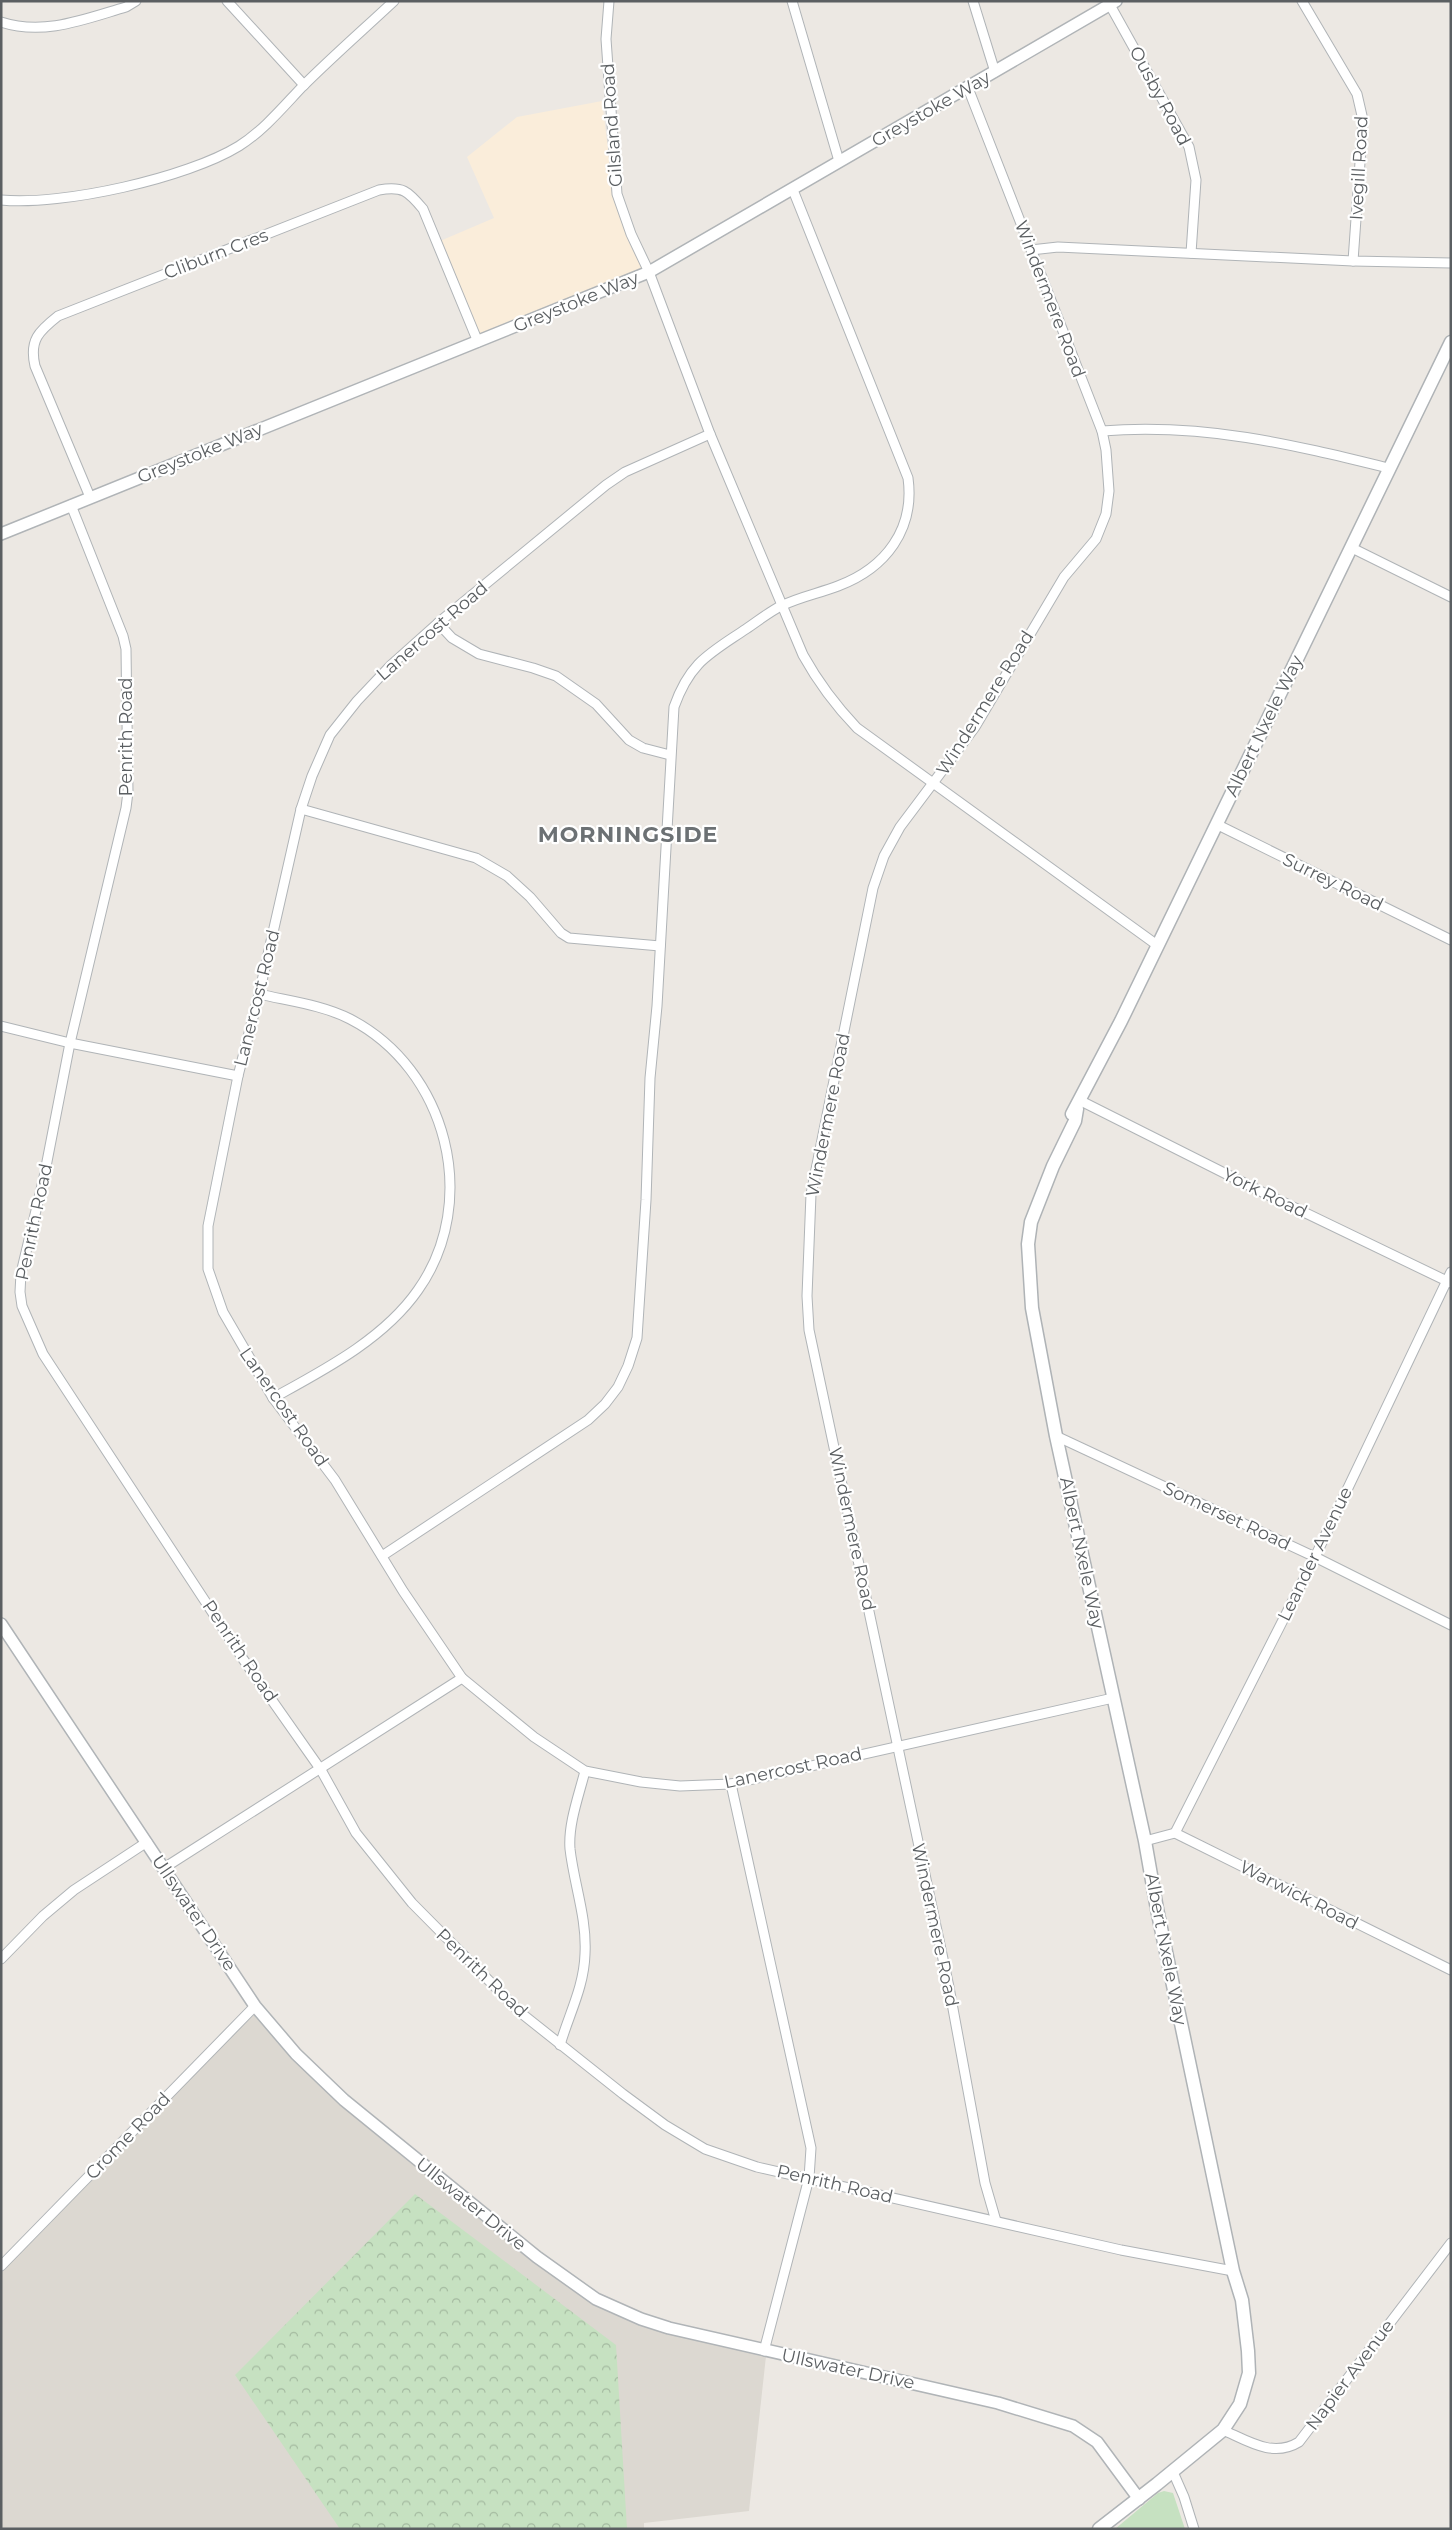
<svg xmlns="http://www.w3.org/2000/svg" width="1452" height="2530" font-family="Montserrat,sans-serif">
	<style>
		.commercial { fill: #faedda }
		.education { fill: #dcd8d1 }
		.grass { fill: #c6e1c1 }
		.forest { fill: url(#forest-crowns) }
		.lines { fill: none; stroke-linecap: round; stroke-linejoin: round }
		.minor-casing { stroke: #b0b4b7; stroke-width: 11 }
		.tertiary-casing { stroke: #b0b4b7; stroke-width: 14 }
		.secondary-casing { stroke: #afb3b6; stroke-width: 15 }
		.minor { stroke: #fff; stroke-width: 9 }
		.tertiary { stroke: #fff; stroke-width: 11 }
		.secondary { stroke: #fff; stroke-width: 12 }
		.labels { text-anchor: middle; stroke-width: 4.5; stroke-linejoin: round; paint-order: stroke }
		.street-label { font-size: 18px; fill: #5b5f62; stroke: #fff }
		.district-label { font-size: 22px; font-weight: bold; letter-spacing: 1px; fill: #6c7174; stroke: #fff }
	</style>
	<defs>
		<pattern id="forest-crowns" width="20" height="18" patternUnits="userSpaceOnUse" patternTransform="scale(1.25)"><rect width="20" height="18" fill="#c6e1c1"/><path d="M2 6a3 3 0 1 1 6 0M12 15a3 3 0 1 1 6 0" fill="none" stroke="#a4baa0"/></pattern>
	</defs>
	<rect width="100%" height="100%" fill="#ece8e3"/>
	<path class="commercial" d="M 602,101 L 614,197 L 642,268 L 479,335 L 440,241 L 494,218 L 467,157 L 517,117 Z"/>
	<path class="education" d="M 255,2010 L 294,2056 L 592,2302 L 640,2325 L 766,2356 L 749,2511 L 644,2523 L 644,2529 L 1,2529 L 1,2269 Z"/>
	<path class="grass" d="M 1164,2491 L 1173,2493 L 1185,2529 L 1115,2529 L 1158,2493 Z"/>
	<path class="forest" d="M 415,2194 L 616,2345 L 627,2529 L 340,2529 L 235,2375 Z"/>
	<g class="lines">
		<g class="minor-casing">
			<g id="minor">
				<path d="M 227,1 L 304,85"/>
				<path d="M 609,1 L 606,39 L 617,194 L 631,234 L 649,272 L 710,434 L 803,655 C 818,682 835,705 857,728 L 1157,945"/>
				<path d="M 792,1 L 839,161"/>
				<path d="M 973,1 L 995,72"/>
				<path d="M 1302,1 L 1357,94 L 1363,120 L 1353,261"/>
				<path d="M 1110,5 L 1189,147 L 1196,180 L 1191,253"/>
				<path d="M 1,22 C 44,36 85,19 126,7 L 136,1"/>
				<path d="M 968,88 L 1102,431 L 1106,450 L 1109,491 L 1106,514 L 1096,539 L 1064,577 L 975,727 L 900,827 L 884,856 L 873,888 L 811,1194 L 807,1296 L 809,1330 L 949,1987 L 985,2183 L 996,2221"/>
				<path d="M 1,200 C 62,206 187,178 239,146 C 263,131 283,107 302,87 C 332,57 363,30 394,1"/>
				<path d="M 1031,250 L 1058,247 L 1353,261 L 1451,263"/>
				<path d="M 1102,431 C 1204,423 1290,444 1388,468"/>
				<path d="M 710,434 L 625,472 L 606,485 L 438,623 L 391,665 L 357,701 L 330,735 L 312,776 L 301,809 L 259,994 L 238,1076 L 208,1226 L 208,1269 L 223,1312 L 273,1398 L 335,1480 L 403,1591 L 462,1678 L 534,1737 L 585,1771 L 641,1782 L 680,1786 L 731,1784 L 1113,1698"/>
				<path d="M 90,497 L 35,366 C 29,340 39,331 58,316 L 379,190 C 403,186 408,191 423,209 L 478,342"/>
				<path d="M 71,505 L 123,636 L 126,649 L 128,792 L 126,808 L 70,1043 L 44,1177 L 21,1273 L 20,1292 L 22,1306 L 43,1354 L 243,1659 L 321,1770 L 356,1833 L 412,1903 L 521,2013 L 623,2094 L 665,2125 L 705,2149 L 757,2167 L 1121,2250 L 1233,2271"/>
				<path d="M 1352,548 L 1451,597"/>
				<path d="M 438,623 L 452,638 L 479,654 L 533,668 L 556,676 L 596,704 L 629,740 L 643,748 L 670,755"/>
				<path d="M 301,809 L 476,858 L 507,876 L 530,897 L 561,933 L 569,938 L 660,946"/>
				<path d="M 1216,824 L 1451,940"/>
				<path d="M 259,994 C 289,1001 323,1005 350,1019 C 447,1069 481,1201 418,1290 C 384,1339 324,1370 273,1398"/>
				<path d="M 1,1026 L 70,1043 L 238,1076"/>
				<path d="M 1081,1101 L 1260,1191 L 1451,1283"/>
				<path d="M 1056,1436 L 1315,1557 L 1451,1625"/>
				<path d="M 382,1556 L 588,1420 L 605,1404 L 618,1387 L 628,1366 L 637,1338 L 646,1200 L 650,1078 L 657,1006 L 674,707 C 690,662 709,654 746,629 C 758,621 769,612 781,606 C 799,597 820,593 838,586 C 886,568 915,529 908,478 L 793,190"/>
				<path d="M 731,1784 L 811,2148 L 809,2178 L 764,2351"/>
				<path d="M 1175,1833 L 1315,1557 L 1451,1272"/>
				<path d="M 1145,1841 L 1175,1833 L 1451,1970"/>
				<path d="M 164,1868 L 462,1678"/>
				<path d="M 1,1959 L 43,1916 L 74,1890 L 147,1842"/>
				<path d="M 560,2045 C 569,2014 584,1987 585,1954 C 587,1918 574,1884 570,1849 C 568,1824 579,1795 585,1771"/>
				<path d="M 1,2266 L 255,2006"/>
				<path d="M 1223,2430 C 1248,2441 1273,2458 1299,2442 L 1451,2243"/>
				<path d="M 1173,2472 L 1184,2497 L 1194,2529"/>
			</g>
		</g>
		<g class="tertiary-casing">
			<g id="tertiary">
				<path d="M 1,534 L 649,272 L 1116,1"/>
				<path d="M 1,1624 L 255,2006 L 296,2054 L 344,2100 L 537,2257 L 596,2299 L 641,2319 L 669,2328 L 998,2403 L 1073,2426 L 1097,2442 L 1139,2499"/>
			</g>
		</g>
		<g class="secondary-casing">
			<g id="secondary">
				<path d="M 1077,1109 L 1075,1121 L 1053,1166 L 1031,1222 L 1028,1244 L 1032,1308 L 1056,1436 L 1145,1841 L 1157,1909 L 1233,2271 L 1242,2300 L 1248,2351 L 1249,2373 L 1240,2404 L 1223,2430 L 1157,2484 L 1099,2529"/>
				<path d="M 1072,1114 L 1121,1021 L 1451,342"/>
			</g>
		</g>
		<use href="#minor" class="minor"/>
		<use href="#tertiary" class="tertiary"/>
		<use href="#secondary" class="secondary"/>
	</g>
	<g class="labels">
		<g class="street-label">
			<text transform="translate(1160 96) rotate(62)" y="6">Ousby Road</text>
			<text transform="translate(931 109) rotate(-30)" y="6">Greystoke Way</text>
			<text transform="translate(612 125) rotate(-94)" y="6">Gilsland Road</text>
			<text transform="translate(1359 168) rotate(-87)" y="6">Ivegill Road</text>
			<text transform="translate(216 254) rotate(-21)" y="6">Cliburn Cres</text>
			<text transform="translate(1050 299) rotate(69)" y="6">Windermere Road</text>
			<text transform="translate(576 302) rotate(-22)" y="6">Greystoke Way</text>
			<text transform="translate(200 453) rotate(-22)" y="6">Greystoke Way</text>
			<text transform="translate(432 631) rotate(-41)" y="6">Lanercost Road</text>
			<text transform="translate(985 703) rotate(-58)" y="6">Windermere Road</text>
			<text transform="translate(1264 726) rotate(-64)" y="6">Albert Nxele Way</text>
			<text transform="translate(126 737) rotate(-90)" y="6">Penrith Road</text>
			<text transform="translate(1333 882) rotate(26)" y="6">Surrey Road</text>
			<text transform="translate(257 998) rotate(-76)" y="6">Lanercost Road</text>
			<text transform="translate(828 1115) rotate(-79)" y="6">Windermere Road</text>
			<text transform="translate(1265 1193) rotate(26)" y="6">York Road</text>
			<text transform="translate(34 1222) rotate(-78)" y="6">Penrith Road</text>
			<text transform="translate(284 1407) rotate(55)" y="6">Lanercost Road</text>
			<text transform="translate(1227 1516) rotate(25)" y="6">Somerset Road</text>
			<text transform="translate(852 1529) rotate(78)" y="6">Windermere Road</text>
			<text transform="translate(1082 1553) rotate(78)" y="6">Albert Nxele Way</text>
			<text transform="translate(1315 1554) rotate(-64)" y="6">Leander Avenue</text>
			<text transform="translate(240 1651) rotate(56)" y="6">Penrith Road</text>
			<text transform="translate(793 1768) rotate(-12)" y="6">Lanercost Road</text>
			<text transform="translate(1299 1895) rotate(27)" y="6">Warwick Road</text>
			<text transform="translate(194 1913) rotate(56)" y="6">Ullswater Drive</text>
			<text transform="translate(935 1925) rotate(78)" y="6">Windermere Road</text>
			<text transform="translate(1166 1949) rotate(79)" y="6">Albert Nxele Way</text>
			<text transform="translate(482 1973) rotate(44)" y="6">Penrith Road</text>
			<text transform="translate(128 2136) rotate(-46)" y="6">Crome Road</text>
			<text transform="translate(835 2184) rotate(13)" y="6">Penrith Road</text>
			<text transform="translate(471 2204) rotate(39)" y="6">Ullswater Drive</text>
			<text transform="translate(848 2369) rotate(12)" y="6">Ullswater Drive</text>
			<text transform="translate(1350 2375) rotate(-53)" y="6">Napier Avenue</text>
		</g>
		<g class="district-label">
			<text x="628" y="842">MORNINGSIDE</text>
		</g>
	</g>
	<rect width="1452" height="2530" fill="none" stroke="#5b5f62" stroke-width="5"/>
</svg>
